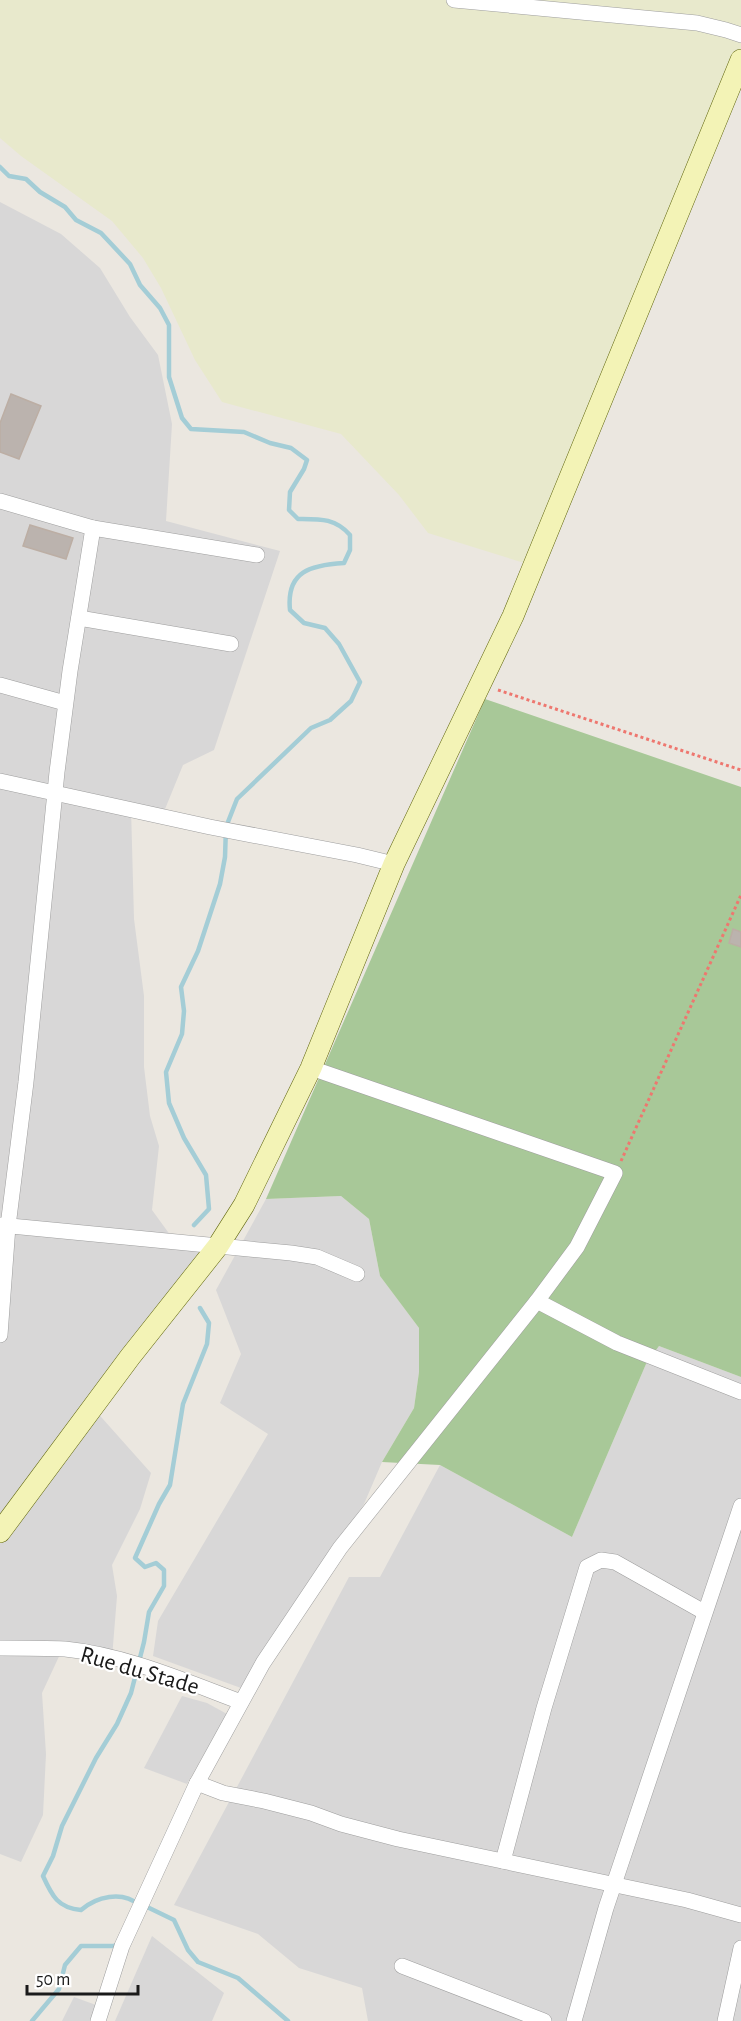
<svg xmlns="http://www.w3.org/2000/svg" width="741" height="2021" font-family="'Alegreya Sans',sans-serif">
	<style>
		.residential { fill: #d8d7d7 }
		.farmland { fill: #e8e9cc }
		.forest { fill: #a8c898 }
		.lines { fill: none; stroke-linecap: round; stroke-linejoin: round }
		.stream { stroke: #a4cdd6; stroke-width: 4.5 }
		.building { fill: #bbb3ae; stroke: #bcaea4; stroke-width: 1.5 }
		.street-casing { stroke: #9e9e9e; stroke-width: 16 }
		.secondary-casing { stroke: #60660d; stroke-width: 22 }
		.path { stroke: #ee776f; stroke-width: 3; stroke-dasharray: 3 3; stroke-linecap: butt }
		.street { stroke: #fff; stroke-width: 15 }
		.secondary { stroke: #f3f3b6; stroke-width: 21 }
		.labels { text-anchor: middle; stroke-width: 4.5; stroke-linejoin: round; paint-order: stroke }
		.street-label { font-size: 24px; fill: #1a1a1a; stroke: #fff }
	</style>
	<rect width="100%" height="100%" fill="#ebe7e0"/>
	<g class="residential">
		<path d="M 0,202 L 61,234 L 100,268 L 130,317 L 158,355 L 172,424 L 166,521 L 280,551 L 214,750 L 183,765 L 163,814 L 131,808 L 134,919 L 144,996 L 144,1067 L 150,1116 L 159,1146 L 152,1210 L 176,1243 L 217,1247 L 94,1409 L 151,1473 L 140,1509 L 112,1565 L 117,1596 L 112,1658 L 62,1650 L 42,1693 L 46,1754 L 43,1815 L 21,1862 L 0,1854 Z"/>
		<path d="M 341,1196 L 369,1219 L 380,1276 L 419,1328 L 419,1372 L 414,1408 L 382,1462 L 364,1504 L 241,1688 L 153,1656 L 158,1621 L 268,1434 L 220,1403 L 241,1354 L 216,1290 L 266,1199 Z"/>
		<path d="M 659,1346 L 741,1377 L 741,2021 L 368,2021 L 362,1988 L 299,1968 L 258,1934 L 174,1905 L 349,1577 L 380,1577 L 440,1465 L 572,1537 L 646,1364 Z"/>
		<path d="M 182,1696 L 207,1703 L 227,1714 L 187,1784 L 144,1768 Z"/>
		<path d="M 152,1936 L 224,1993 L 212,2021 L 115,2021 Z"/>
		<path d="M 74,1997 L 96,2005 L 90,2021 L 62,2021 Z"/>
	</g>
	<path class="farmland" d="M 0,0 L 741,0 L 741,52 L 534,566 L 428,533 L 399,495 L 341,434 L 222,402 L 195,360 L 161,288 L 143,258 L 112,221 L 21,156 L 0,138 Z"/>
	<path class="forest" d="M 485,699 L 741,787 L 741,1377 L 659,1346 L 646,1364 L 572,1537 L 440,1465 L 382,1462 L 414,1408 L 419,1372 L 419,1328 L 380,1276 L 369,1219 L 341,1196 L 266,1199 Z"/>
	<g class="lines">
		<g class="stream">
			<path d="M 0,167 L 9,176 L 26,179 L 40,192 L 65,207 L 76,220 L 101,233 L 130,264 L 140,285 L 160,308 L 169,325 L 169,377 L 182,418 L 191,429 L 244,432 L 270,443 L 291,448 L 307,460 L 304,469 L 290,492 L 289,510 L 298,519 C 320,519 335,518 350,535 L 350,550 L 344,563 C 311,565 286,571 290,610 L 304,623 L 325,628 L 339,644 L 360,682 L 351,701 L 330,720 L 311,728 L 237,799 L 226,827 L 225,857 L 220,884 L 198,951 L 181,987 L 184,1011 L 182,1034 L 166,1072 L 169,1103 L 184,1138 L 206,1175 L 209,1209 L 194,1225"/>
			<path d="M 139,1905 C 122,1890 96,1897 81,1910 C 58,1908 52,1896 43,1876 L 53,1856 L 62,1826 L 96,1758 L 117,1724 L 131,1693 L 144,1642 L 149,1612 L 164,1586 L 164,1570 L 156,1563 L 145,1567 L 135,1558 L 159,1504 L 170,1485 L 183,1404 L 207,1344 L 209,1323 L 200,1308"/>
			<path d="M 143,1905 L 174,1920 L 188,1950 L 198,1962 L 238,1978 L 288,2021"/>
			<path d="M 32,2021 L 59,1989 L 65,1965 L 81,1946 L 114,1946 L 118,1944"/>
		</g>
	</g>
	<g class="building">
		<path d="M 11,394 L 41,406 L 19,459 L 0,452 L 0,423 Z"/>
		<path d="M 30,525 L 73,538 L 66,559 L 23,546 Z"/>
		<path d="M 733,929 L 741,932 L 741,947 L 729,943 Z"/>
	</g>
	<g class="lines">
		<g class="street-casing">
			<g id="street">
				<path d="M 454,0 L 697,23 L 726,30 L 741,35"/>
				<path d="M 0,501 L 93,528 L 70,671 L 57,772 L 26,1082 L 8,1226 L 0,1335"/>
				<path d="M 93,528 L 257,555"/>
				<path d="M 79,618 L 231,644"/>
				<path d="M 0,685 L 65,703"/>
				<path d="M 0,781 L 210,827 L 357,855 L 394,864"/>
				<path d="M 311,1068 L 615,1173 L 577,1247 L 537,1301"/>
				<path d="M 0,1225 L 291,1253 L 317,1257 L 357,1274"/>
				<path d="M 0,1648 C 21,1648 43,1648 65,1649 C 125,1655 185,1681 241,1702"/>
				<path d="M 197,1783 L 223,1793 L 264,1801 L 311,1813 L 341,1824 L 398,1839 L 687,1900 L 741,1915"/>
				<path d="M 503,1861 L 544,1708 L 587,1567 L 601,1560 L 615,1562 L 704,1612"/>
				<path d="M 402,1966 L 544,2021"/>
				<path d="M 98,2021 L 122,1946 L 197,1783 L 263,1663 L 340,1548 L 537,1301 L 617,1343 L 741,1392"/>
				<path d="M 574,2021 L 606,1908 L 741,1506"/>
				<path d="M 725,2021 L 741,1948"/>
			</g>
		</g>
		<g class="secondary-casing">
			<path id="secondary" d="M 0,1532 L 130,1357 L 218,1246 L 244,1205 L 311,1068 L 394,864 L 513,616 L 741,60"/>
		</g>
		<g class="path">
			<path d="M 498,690 L 741,770"/>
			<path d="M 621,1161 L 741,895"/>
		</g>
		<use href="#street" class="street"/>
		<use href="#secondary" class="secondary"/>
	</g>
	<g class="labels">
		<g class="street-label">
			<text transform="translate(140 1670) rotate(16)" y="8">Rue du Stade</text>
		</g>
	</g>
	<path d="M27 1985v9h111v-9" fill="none" stroke="#1a1a1a" stroke-width="3"/>
	<text x="36" y="1985" font-size="18" fill="#1a1a1a" stroke="#ffffff" stroke-width="4.5" paint-order="stroke">50 m</text>
</svg>
